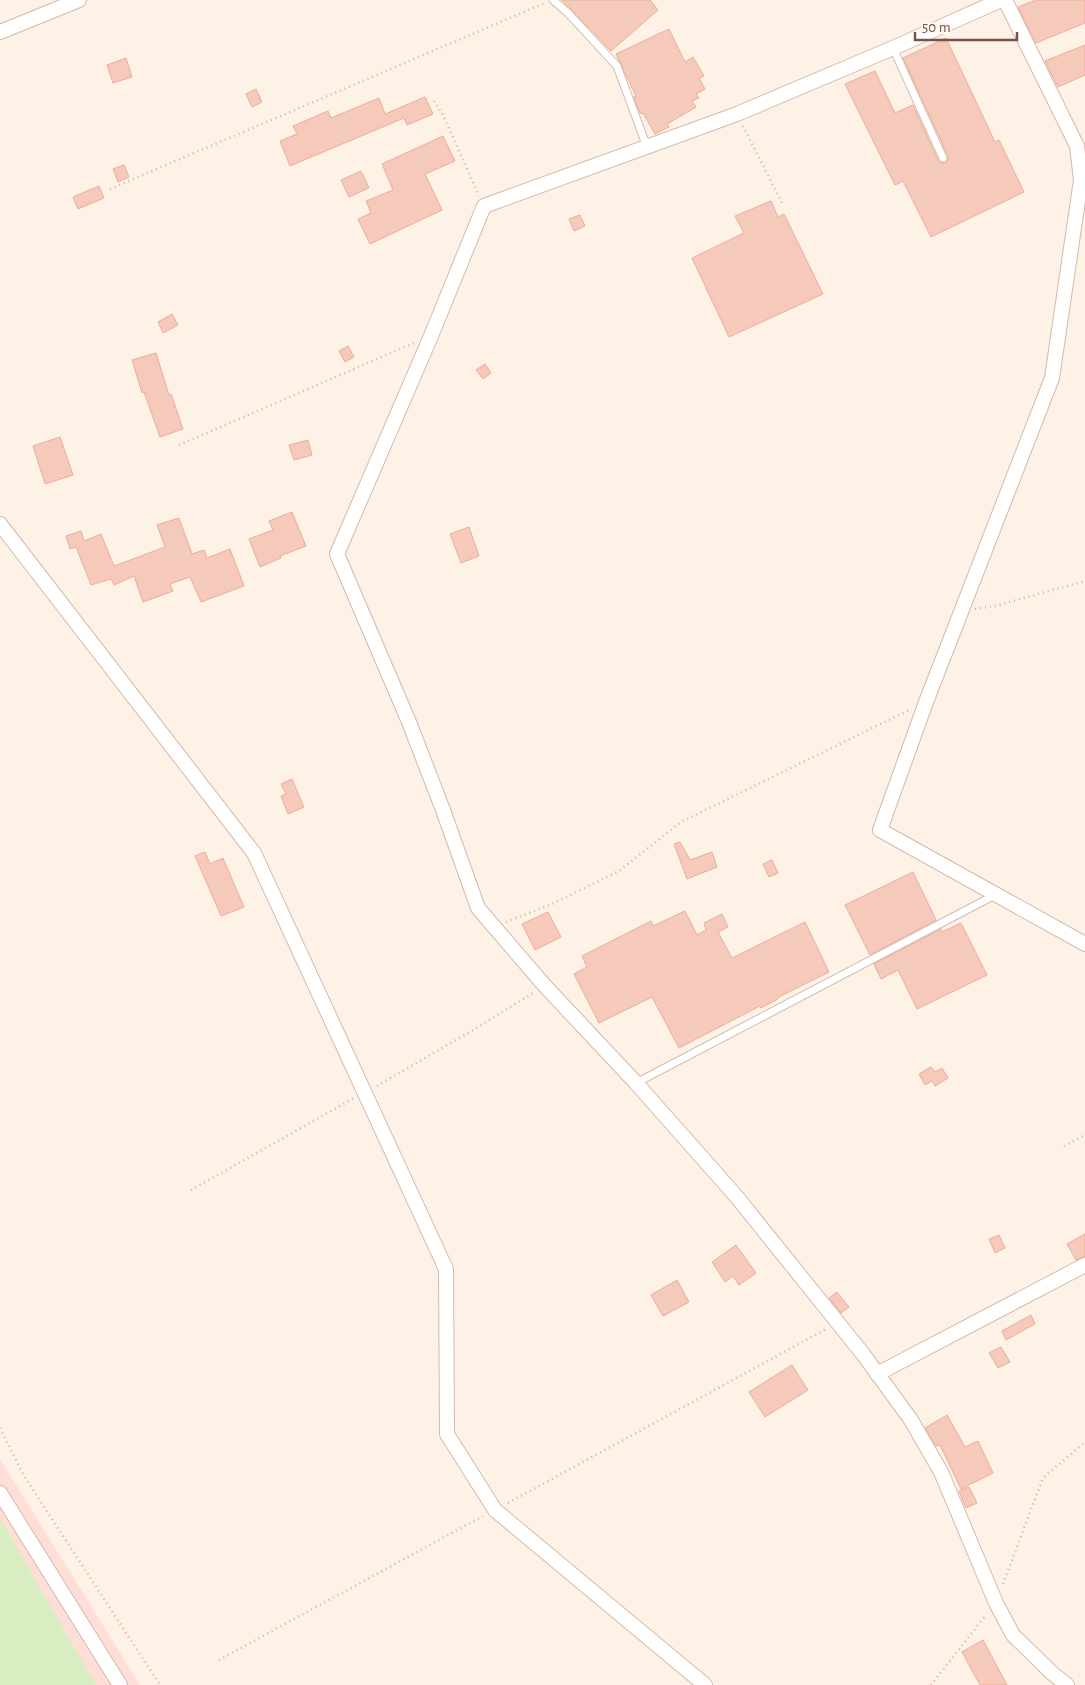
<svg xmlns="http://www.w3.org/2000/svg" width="1085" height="1685" font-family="'Alegreya Sans',sans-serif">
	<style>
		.commercial { fill: #ffded8 }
		.green { fill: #d9edc2 }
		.building { fill: #f6caba; stroke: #eaad99 }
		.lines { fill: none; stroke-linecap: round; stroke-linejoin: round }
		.service-casing { stroke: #d4b9ac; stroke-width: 9 }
		.minor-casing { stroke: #d4b9ac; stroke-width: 16 }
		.path { stroke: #dcad9c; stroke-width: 2.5; stroke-dasharray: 1 4; stroke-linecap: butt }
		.service { stroke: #fff; stroke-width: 7 }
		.minor { stroke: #fff; stroke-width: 14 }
	</style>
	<rect width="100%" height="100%" fill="#fef1e5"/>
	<path class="commercial" d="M 0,1459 L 140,1685 L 0,1685 Z"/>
	<path class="green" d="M 0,1518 L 96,1685 L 0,1685 Z"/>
	<g class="building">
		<path d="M 562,0 L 650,0 L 658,10 L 611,51 Z"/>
		<path d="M 1036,0 L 1085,0 L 1085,23 L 1036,43 L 1018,7 Z"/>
		<path d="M 669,29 L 685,62 L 693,57 L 704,76 L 699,78 L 705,89 L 696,94 L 699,98 L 692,101 L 696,107 L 667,124 L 669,127 L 655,134 L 643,113 L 641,114 L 638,109 L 634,97 L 636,96 L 616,54 Z"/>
		<path d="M 946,38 L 995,142 L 999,140 L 1024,192 L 931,237 L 903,181 L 895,185 L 845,84 L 875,71 L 895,113 L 913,105 L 938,160 L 942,163 L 946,163 L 948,159 L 948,156 L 903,58 Z"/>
		<path d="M 1085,45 L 1085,75 L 1058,87 L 1045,61 Z"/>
		<path d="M 126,58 L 132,77 L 113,83 L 107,65 Z"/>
		<path d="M 256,89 L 262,102 L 252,107 L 246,94 Z"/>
		<path d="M 425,97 L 433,114 L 407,125 L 404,118 L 290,166 L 280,141 L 297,134 L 293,126 L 328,111 L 331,118 L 379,98 L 385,114 Z"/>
		<path d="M 443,136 L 455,161 L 425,174 L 442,210 L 370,244 L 358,219 L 371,213 L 366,201 L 393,190 L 382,164 Z"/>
		<path d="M 124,165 L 129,177 L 118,182 L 113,169 Z"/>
		<path d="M 361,171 L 369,188 L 349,197 L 341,180 Z"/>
		<path d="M 99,186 L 104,198 L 78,209 L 73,197 Z"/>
		<path d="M 771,201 L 778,217 L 784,214 L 823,294 L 729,337 L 692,258 L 744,233 L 735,216 Z"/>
		<path d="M 580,215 L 585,226 L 574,231 L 569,219 Z"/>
		<path d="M 172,314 L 178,325 L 163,333 L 158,322 Z"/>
		<path d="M 348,346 L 354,357 L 345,362 L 339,351 Z"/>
		<path d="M 156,353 L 169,395 L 171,394 L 183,429 L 160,437 L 144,392 L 142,393 L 132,360 Z"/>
		<path d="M 485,364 L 491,373 L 483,379 L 476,370 Z"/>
		<path d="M 60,437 L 73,475 L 45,484 L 33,446 Z"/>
		<path d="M 308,440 L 312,455 L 294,460 L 289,445 Z"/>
		<path d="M 292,512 L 306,546 L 280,556 L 281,558 L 260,567 L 249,539 L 273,530 L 269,521 Z"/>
		<path d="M 179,518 L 192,554 L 204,550 L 207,558 L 230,549 L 244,586 L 201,602 L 190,577 L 170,584 L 173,591 L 143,602 L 134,576 L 114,585 L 111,579 L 91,585 L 76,547 L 70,549 L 66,536 L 81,531 L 84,541 L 101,534 L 114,566 L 165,547 L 157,525 Z"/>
		<path d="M 469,527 L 479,556 L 461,563 L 450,534 Z"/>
		<path d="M 292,779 L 304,807 L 288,814 L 281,796 L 286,794 L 281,784 Z"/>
		<path d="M 680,842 L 690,860 L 712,852 L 717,867 L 687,879 L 674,844 Z"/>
		<path d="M 205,852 L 210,864 L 223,858 L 244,907 L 221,916 L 195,856 Z"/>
		<path d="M 772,860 L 778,873 L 769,877 L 763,864 Z"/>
		<path d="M 913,872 L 936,920 L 870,955 L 845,905 Z"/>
		<path d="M 685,911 L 697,935 L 706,930 L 704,923 L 722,914 L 728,927 L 718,932 L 732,958 L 805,922 L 829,972 L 777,998 L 778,999 L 761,1008 L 760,1006 L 679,1048 L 652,997 L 599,1023 L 574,974 L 587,967 L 582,956 L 651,921 L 653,926 Z"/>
		<path d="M 548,912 L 561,937 L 535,950 L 522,924 Z"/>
		<path d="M 961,923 L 987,975 L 917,1009 L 898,970 L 881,979 L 874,964 L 941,929 L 942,932 Z"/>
		<path d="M 931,1067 L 935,1072 L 942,1068 L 948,1078 L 935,1086 L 932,1081 L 925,1085 L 919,1074 Z"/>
		<path d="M 1085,1234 L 1085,1256 L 1076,1260 L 1067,1244 Z"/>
		<path d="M 999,1235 L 1005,1248 L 995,1253 L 989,1239 Z"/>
		<path d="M 736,1245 L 756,1273 L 739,1285 L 733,1276 L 725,1282 L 712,1262 Z"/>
		<path d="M 677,1280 L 689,1302 L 663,1316 L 651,1295 Z"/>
		<path d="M 837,1292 L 849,1307 L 841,1313 L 829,1298 Z"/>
		<path d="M 1031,1315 L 1035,1324 L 1006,1340 L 1002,1331 Z"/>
		<path d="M 1001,1347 L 1010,1362 L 998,1368 L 989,1353 Z"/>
		<path d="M 792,1365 L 808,1390 L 765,1417 L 749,1392 Z"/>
		<path d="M 947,1415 L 965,1447 L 978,1441 L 993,1473 L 961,1489 L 940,1445 L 936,1446 L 925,1428 Z"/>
		<path d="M 969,1487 L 977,1503 L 966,1508 L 959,1491 Z"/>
		<path d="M 983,1640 L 1007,1685 L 980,1685 L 962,1652 Z"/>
	</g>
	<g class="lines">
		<g class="service-casing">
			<g id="service">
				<path d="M 553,0 L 568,13 L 617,66 L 647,147"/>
				<path d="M 893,48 L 943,158"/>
				<path d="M 636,1083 L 995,895"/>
			</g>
		</g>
		<g class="minor-casing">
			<g id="minor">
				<path d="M 1001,0 L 893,48 L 737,114 L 484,206 L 431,336 L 337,554 L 409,722 L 443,810 L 478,908 L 545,986 L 636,1083 L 736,1196 L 863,1354 L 911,1420 L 941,1472 L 996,1603 L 1013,1635 L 1052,1673 L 1067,1685"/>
				<path d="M 1005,0 L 1077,146 L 1081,180 L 1052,378 L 926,702 L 880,830 L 1085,944"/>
				<path d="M 0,32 L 79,0"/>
				<path d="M 0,524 L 254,853 L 446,1269 L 447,1434 L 495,1510 L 705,1685"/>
				<path d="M 877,1374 L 1085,1265"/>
				<path d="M 0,1493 L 120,1685"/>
			</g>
		</g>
		<g class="path">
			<path d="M 434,101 L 443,115 L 479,196"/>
			<path d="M 743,126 L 782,203"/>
			<path d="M 110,189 L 545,3"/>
			<path d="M 179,445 L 414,343"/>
			<path d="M 975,609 L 995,606 L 1085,581"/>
			<path d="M 506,922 L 550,905 L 619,871 L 681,822 L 909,710"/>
			<path d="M 377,1086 L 473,1030 L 533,993"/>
			<path d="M 1064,1146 L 1085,1135"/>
			<path d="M 191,1190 L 354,1098"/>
			<path d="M 0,1428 L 24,1476 L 160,1685"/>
			<path d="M 508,1503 L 826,1329"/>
			<path d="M 1003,1584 L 1043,1478 L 1085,1442"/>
			<path d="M 219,1660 L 483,1516"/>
			<path d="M 931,1685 L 986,1615"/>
		</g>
		<use href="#service" class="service"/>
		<use href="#minor" class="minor"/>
	</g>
	<path d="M915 32v8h102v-8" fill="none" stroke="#7a5247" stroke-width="2.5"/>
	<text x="922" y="32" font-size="15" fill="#7a5247" stroke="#fff6ed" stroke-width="4" paint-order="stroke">50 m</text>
</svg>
